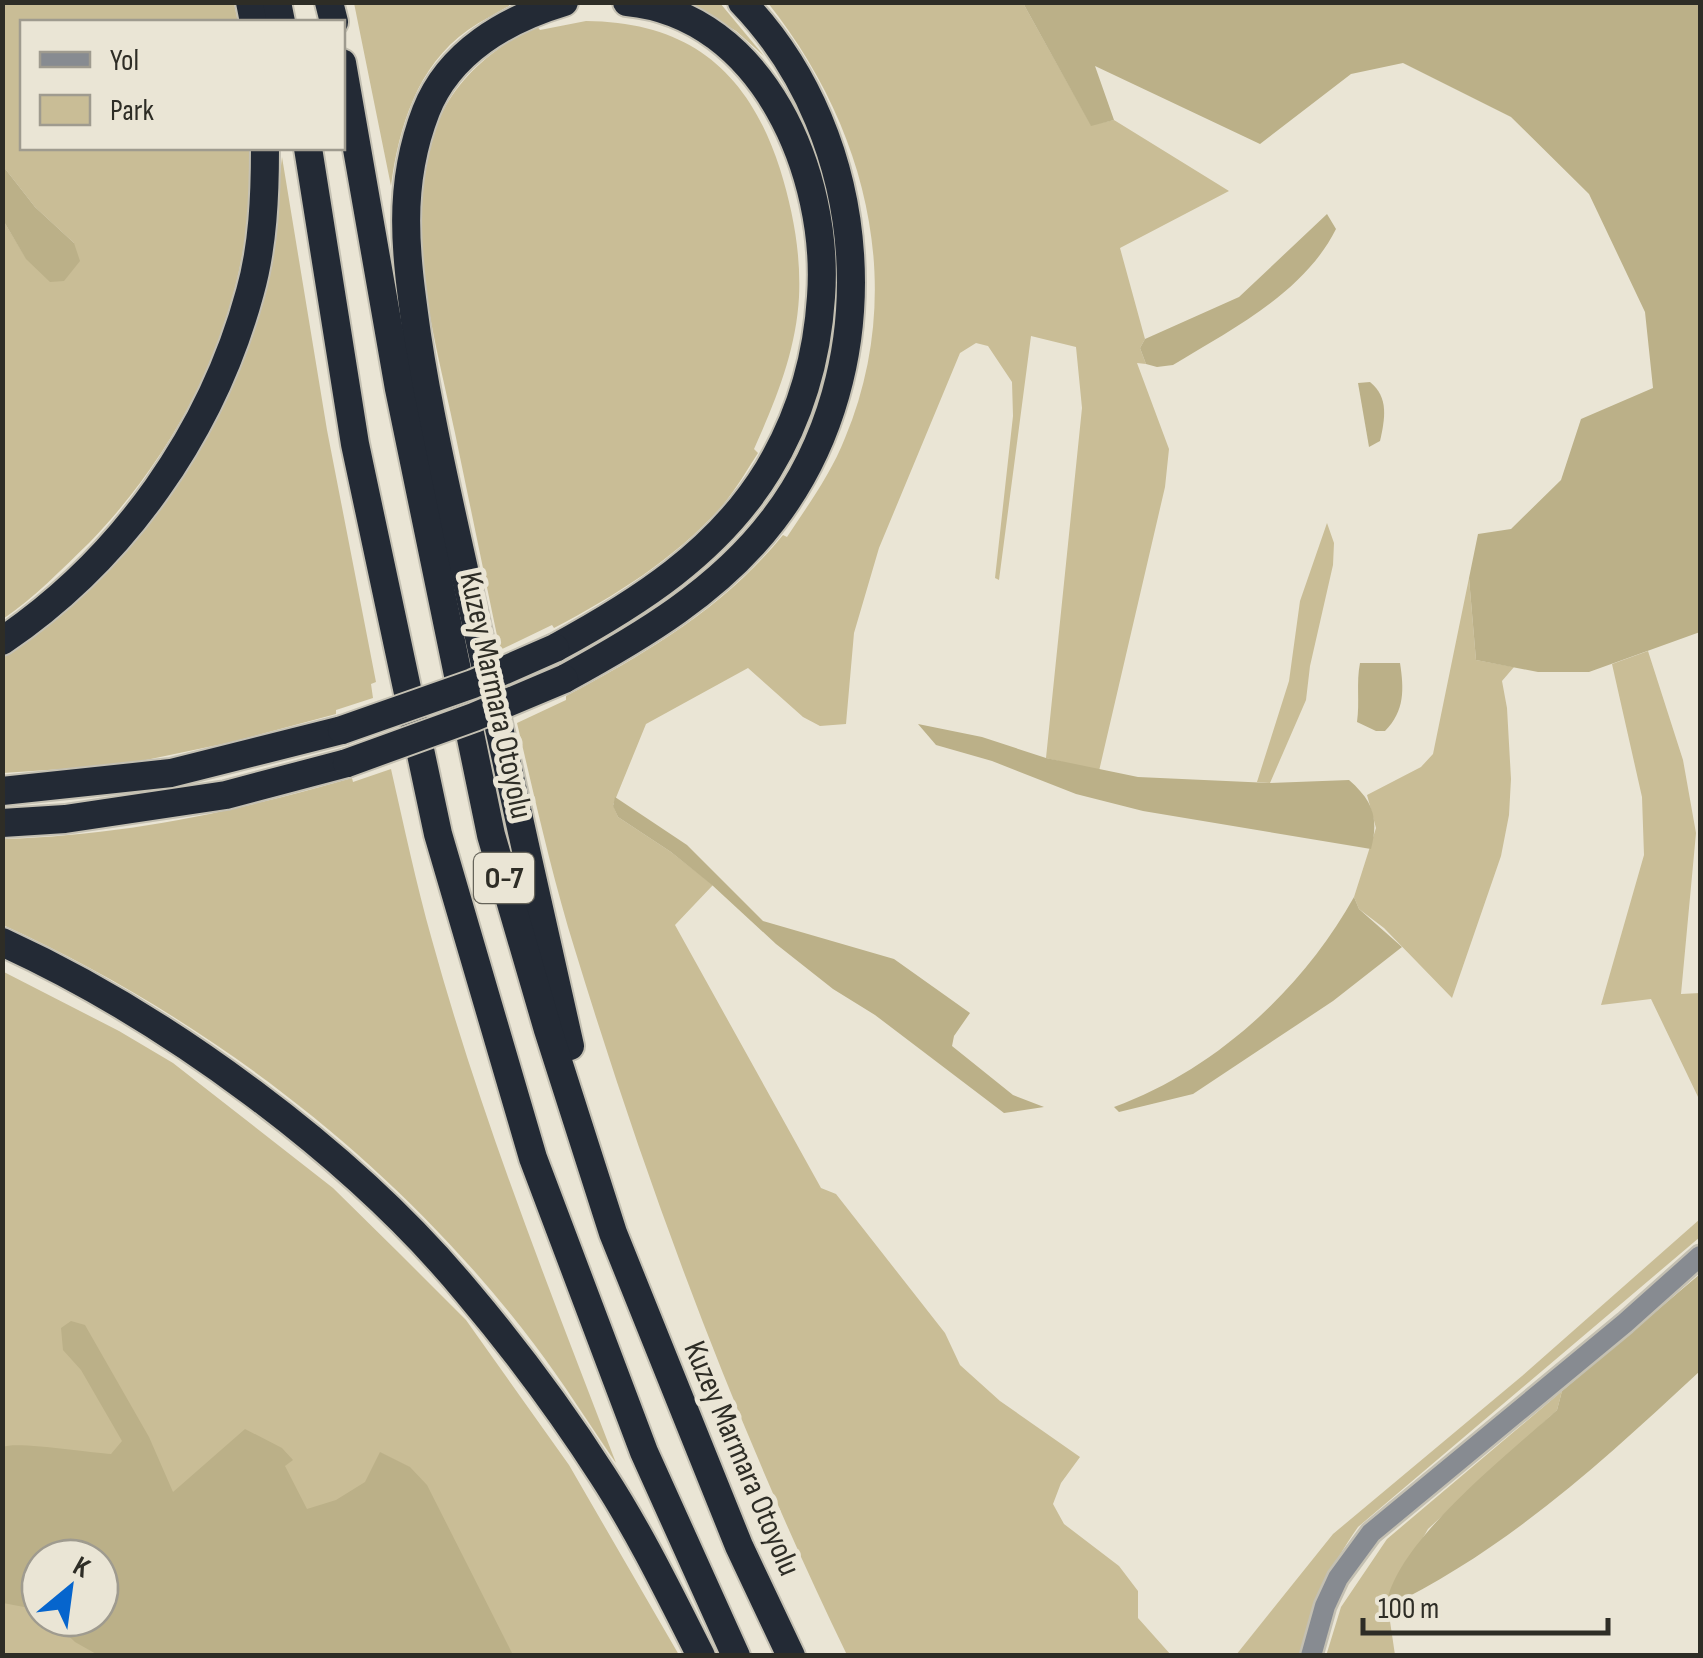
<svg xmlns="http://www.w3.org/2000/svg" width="1703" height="1658" font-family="'Sofia Sans Condensed',sans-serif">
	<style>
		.green { fill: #c9bd96; fill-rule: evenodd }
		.forest { fill: #bbb088 }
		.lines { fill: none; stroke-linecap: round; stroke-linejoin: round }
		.tertiary-casing { stroke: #c4c0b2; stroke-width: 25 }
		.motorway-casing { stroke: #c4c0b2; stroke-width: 32 }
		.tertiary { stroke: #878b91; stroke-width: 20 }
		.motorway { stroke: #232a35; stroke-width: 28 }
		.motorway-bridge-casing { stroke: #c4c0b2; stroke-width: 32; stroke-linecap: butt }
		.motorway-bridge { stroke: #232a35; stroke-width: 28 }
		.labels { text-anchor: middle; stroke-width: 10; stroke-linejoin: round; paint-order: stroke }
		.shield { fill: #eae5d5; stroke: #66645a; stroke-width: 2.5 }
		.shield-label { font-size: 30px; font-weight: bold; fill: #2e2d26 }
		.street-label { font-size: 32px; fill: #2e2d26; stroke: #eae5d5 }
	</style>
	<rect width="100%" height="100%" fill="#eae5d5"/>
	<g class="green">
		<path d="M 3,3 L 234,3 L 238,22 L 22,22 L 22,148 L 250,148 C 249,170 250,194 248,217 C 234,341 175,454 89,543 C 61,570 35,597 3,619 L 3,220 L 26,258 L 74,243 L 35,207 L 3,166 Z"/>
		<path d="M 354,3 L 510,3 L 509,6 C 495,14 481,21 468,30 C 417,66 399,127 391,186 Z"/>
		<path d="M 689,3 L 720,3 L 764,56 L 736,31 Z"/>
		<path d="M 768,3 L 1023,3 L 1091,125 L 1114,120 L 1229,191 L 1120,248 L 1145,339 L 1140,348 L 1146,364 L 1137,363 L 1169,449 L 1165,487 L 1099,771 L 1046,758 L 1082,408 L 1076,347 L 1031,336 L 999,580 L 995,578 L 1013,416 L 1012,382 L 988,346 L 976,343 L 960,353 L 879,548 L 854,633 L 846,724 L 820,726 L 803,717 L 748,668 L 646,724 L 613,805 L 618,817 L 671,852 L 713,885 L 675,925 L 821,1188 L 836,1194 L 945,1333 L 960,1365 L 1000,1401 L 1080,1457 L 1061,1483 L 1053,1504 L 1064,1524 L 1119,1566 L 1138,1591 L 1138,1618 L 1171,1655 L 847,1655 C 737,1428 649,1192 575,950 C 552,876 535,799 517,723 L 566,700 L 566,696 C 648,652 723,608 783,535 L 787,537 C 808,505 831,474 845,438 C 908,287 866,126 768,3 Z"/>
		<path d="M 586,21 C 690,22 749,72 780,169 C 793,211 801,253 799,297 C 796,351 776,400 754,449 L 758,453 C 747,470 736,489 723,505 C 676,558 617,595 554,628 L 552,625 L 500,650 C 485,578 470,505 455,433 C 435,336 394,205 443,111 C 463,72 498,46 536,25 L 540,30 Z"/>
		<path d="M 282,157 L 327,430 L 376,682 L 371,684 L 373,698 L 336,710 L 336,714 L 232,742 L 122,765 L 3,773 L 3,654 C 44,617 92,583 130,543 C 199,470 249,370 268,272 C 275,234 277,195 282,157 Z"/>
		<path d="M 1327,523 L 1334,543 L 1333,565 L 1310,666 L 1306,700 L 1270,783 L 1257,782 L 1289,681 L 1300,601 Z"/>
		<path d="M 1469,578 L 1476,660 L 1514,667 L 1502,681 L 1507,708 L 1511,779 L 1509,815 L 1501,856 L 1452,998 L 1384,928 L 1359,909 L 1354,897 L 1376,828 L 1367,795 L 1421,767 L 1433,754 Z"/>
		<path d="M 1648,651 L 1683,760 L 1696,833 L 1681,994 L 1700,993 L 1700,1101 L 1651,999 L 1601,1005 L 1644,855 L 1642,797 L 1612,664 Z"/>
		<path d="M 391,769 C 404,826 416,883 432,940 C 481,1118 550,1291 616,1463 C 589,1424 563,1382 534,1344 C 397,1163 209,1019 3,925 L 3,839 C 126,835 233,812 352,778 L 353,782 Z"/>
		<path d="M 2,971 L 119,1031 L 173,1063 L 333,1188 L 400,1254 L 466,1320 L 569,1465 L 679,1655 L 3,1655 ZM 40,1558 L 100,1558 L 100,1618 L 40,1618 Z"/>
		<path d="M 1700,1219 L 1700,1237 L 1358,1527 C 1330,1567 1310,1608 1300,1655 L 1236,1655 L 1333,1534 L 1522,1376 Z"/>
		<path d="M 1562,1391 L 1557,1410 L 1428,1529 L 1387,1601 L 1395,1655 L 1326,1656 L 1341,1607 L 1387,1539 Z"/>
	</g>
	<g class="forest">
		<path d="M 1023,3 L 1700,3 L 1700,632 L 1589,672 L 1538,672 L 1476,660 L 1469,578 L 1478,534 L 1511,529 L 1561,480 L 1581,419 L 1653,388 L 1645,312 L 1589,194 L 1511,117 L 1403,63 L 1351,74 L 1260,144 L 1095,66 L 1114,120 L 1091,126 Z"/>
		<path d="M 3,166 L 35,207 L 74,243 L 80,261 L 64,281 L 50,282 L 26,259 L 3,220 Z"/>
		<path d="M 1327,214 L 1336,229 C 1304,293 1232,329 1173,365 L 1157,367 L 1146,364 L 1140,348 L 1145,339 L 1239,297 Z"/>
		<path d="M 1370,382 C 1389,397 1385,419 1380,441 L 1369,447 L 1358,383 Z"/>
		<path d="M 1360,663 L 1400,663 C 1404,689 1405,711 1385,731 L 1376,731 L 1357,722 C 1360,702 1356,683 1360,663 Z"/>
		<path d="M 918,724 L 982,737 L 1046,758 L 1138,777 L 1270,783 L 1349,780 C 1373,801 1379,818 1371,849 L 1143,811 L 1076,794 L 992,761 L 936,745 Z"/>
		<path d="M 615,797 L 687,845 L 763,921 L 894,959 L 970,1013 L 954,1036 L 952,1046 L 1013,1095 L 1044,1107 L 1004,1113 L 875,1015 L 833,989 L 776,944 L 712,885 L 671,852 L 618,817 L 613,806 Z"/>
		<path d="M 1354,897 L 1359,909 L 1402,947 L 1333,1001 L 1193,1094 L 1119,1112 L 1114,1107 C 1215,1070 1302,990 1354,897 Z"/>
		<path d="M 1700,1274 L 1700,1371 C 1602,1462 1508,1549 1386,1608 C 1392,1544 1510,1453 1557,1410 L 1562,1391 Z"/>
		<path d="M 71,1321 L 85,1325 L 149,1437 L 173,1492 L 245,1429 L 282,1448 L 293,1460 L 285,1466 L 307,1509 L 336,1500 L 365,1482 L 380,1452 L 410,1467 L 427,1485 L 513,1655 L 98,1655 L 75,1642 L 50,1618 L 100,1618 L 100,1558 L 40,1558 L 40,1610 L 3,1603 L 3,1447 C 16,1441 89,1453 111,1454 L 122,1441 L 81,1370 L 63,1350 L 61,1328 Z"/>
	</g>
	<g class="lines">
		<g class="tertiary-casing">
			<path id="tertiary" d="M 1311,1656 L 1325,1606 L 1338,1578 L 1371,1533 L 1625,1323 L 1700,1256"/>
		</g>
		<g class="motorway-casing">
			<g id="motorway">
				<path d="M 250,2 L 254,22"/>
				<path d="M 277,2 L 281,22"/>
				<path d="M 329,2 L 334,22"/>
				<path d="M 564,2 C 507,19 449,52 426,111 C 396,188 406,256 417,335 C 431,427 453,518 473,610 C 505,755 537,901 570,1046"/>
				<path d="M 342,63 L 399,389 L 491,835 L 548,1030 L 613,1233 L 739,1546 L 791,1656"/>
				<path d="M 308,148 L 355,444 L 438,834 L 533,1158 L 644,1452 L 736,1656"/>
				<path d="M 2,641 C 123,559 212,432 250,292 C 263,246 265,195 265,148"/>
				<path d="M 555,648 C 638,603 718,552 768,470 C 800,417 817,359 821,297 C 830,176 764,15 627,2"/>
				<path d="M 564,679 C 641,637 719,591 773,520 C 889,369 873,138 742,2"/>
				<path d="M 2,791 L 171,773 L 342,730"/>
				<path d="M 2,823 L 65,819 L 226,795 L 347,763"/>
				<path d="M 2,942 C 166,1017 352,1153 467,1292 C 516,1350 562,1412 603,1476 C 640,1533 670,1595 701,1656"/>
			</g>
		</g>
		<use href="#tertiary" class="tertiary"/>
		<use href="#motorway" class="motorway"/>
		<g class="motorway-bridge-casing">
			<g id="motorway-bridge">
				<path d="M 342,730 L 473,684 L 555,648"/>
				<path d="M 347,763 L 474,717 L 564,679"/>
			</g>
		</g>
		<use href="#motorway-bridge" class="motorway-bridge"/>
	</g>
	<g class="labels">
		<rect class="shield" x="474" y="853" width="60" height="50" rx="8"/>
		<g class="shield-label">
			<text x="504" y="888">O-7</text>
		</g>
		<g class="street-label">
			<text transform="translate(497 695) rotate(78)" y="11">Kuzey Marmara Otoyolu</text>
			<text transform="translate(743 1458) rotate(67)" y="11">Kuzey Marmara Otoyolu</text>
		</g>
	</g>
	<rect width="1703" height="1658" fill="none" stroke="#2e2d26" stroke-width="10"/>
	<rect x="20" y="20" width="325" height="130" fill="#eae5d5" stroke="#9f9b8f" stroke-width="2.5"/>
	<rect x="40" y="52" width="50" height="15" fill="#878b91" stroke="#9f9b8f" stroke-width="2.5"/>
	<text x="110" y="70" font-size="30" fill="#2e2d26">Yol</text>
	<rect x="40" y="95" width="50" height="30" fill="#c9bd96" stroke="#9f9b8f" stroke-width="2.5"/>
	<text x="110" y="120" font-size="30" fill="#2e2d26">Park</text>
	<g transform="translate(70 1588) rotate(29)"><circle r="48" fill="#eae5d5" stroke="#9f9b8f" stroke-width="2.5"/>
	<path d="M0-8L18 38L0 25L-18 38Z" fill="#0665cd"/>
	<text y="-15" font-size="28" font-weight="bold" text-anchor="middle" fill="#2e2d26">K</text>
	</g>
	<path d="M1363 1618v15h245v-15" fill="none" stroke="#2e2d26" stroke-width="5"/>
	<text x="1378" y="1618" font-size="30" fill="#2e2d26" stroke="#eae5d5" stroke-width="8" paint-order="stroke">100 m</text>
</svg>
